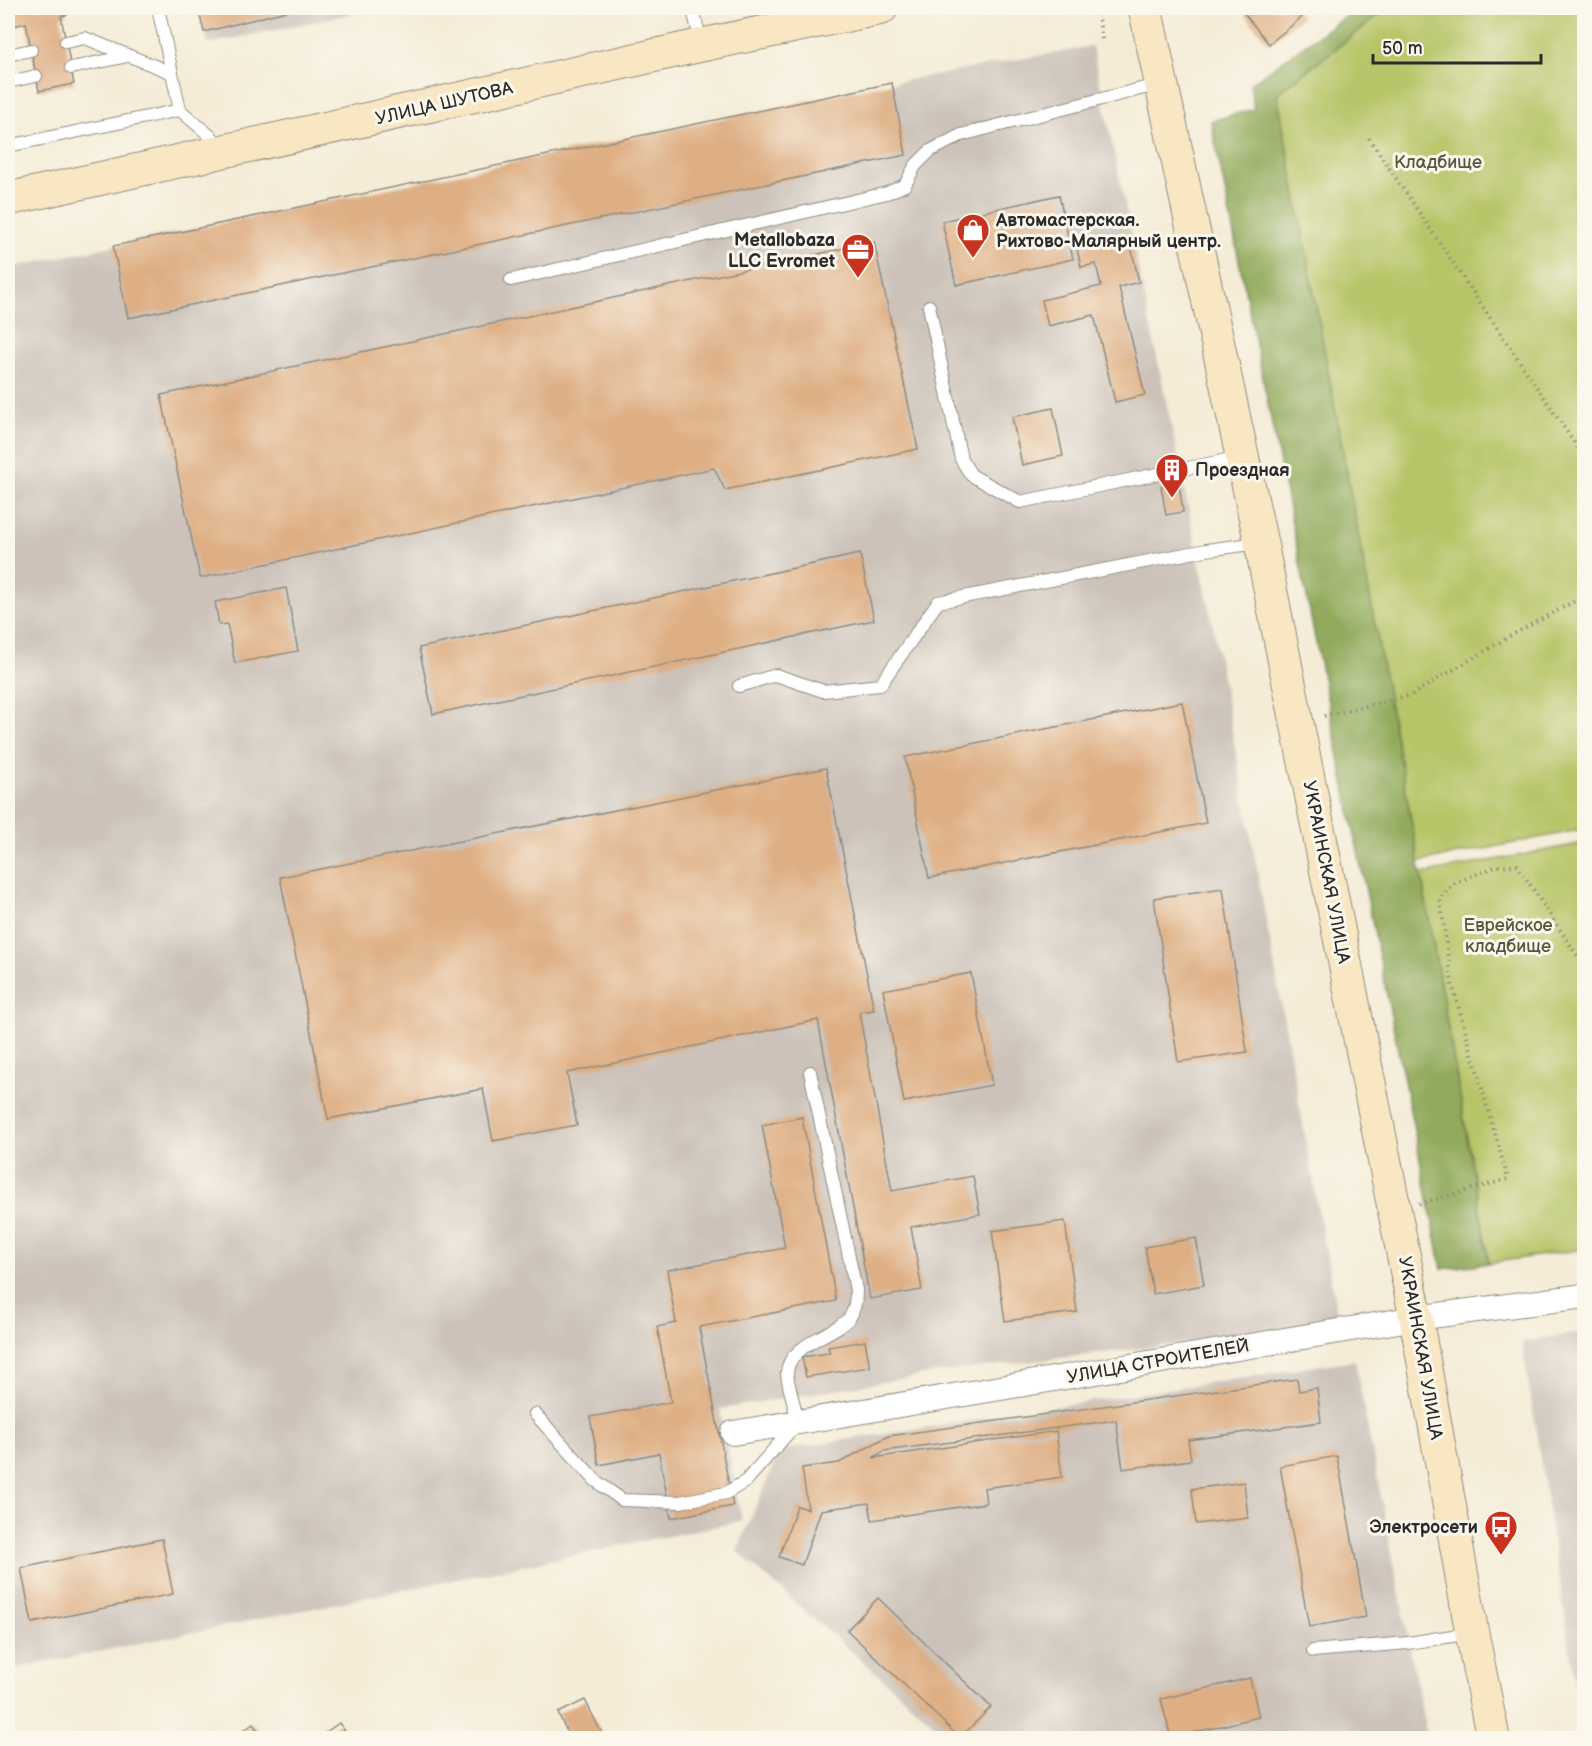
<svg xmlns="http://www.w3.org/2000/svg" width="1592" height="1746" font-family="'Balsamiq Sans',sans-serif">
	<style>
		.industrial { fill: #ccc2b9 }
		.green { fill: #b7c568; stroke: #71784a; stroke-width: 1.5 }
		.forest { fill: #91aa5c; stroke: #5e6a44; stroke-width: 1.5 }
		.building { fill: #deaf84 }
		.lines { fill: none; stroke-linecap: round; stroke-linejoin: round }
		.lane-casing { stroke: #908c81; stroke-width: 14 }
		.street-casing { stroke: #908c81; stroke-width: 26 }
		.secondary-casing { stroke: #908c81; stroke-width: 35 }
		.path { stroke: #908c81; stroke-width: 4; stroke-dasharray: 1.5 4.5; stroke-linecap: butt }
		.lane { stroke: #fff; stroke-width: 12 }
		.street { stroke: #fff; stroke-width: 24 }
		.secondary { stroke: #f9e7c3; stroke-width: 33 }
		.labels { text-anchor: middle; stroke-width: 6; stroke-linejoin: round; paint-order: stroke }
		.street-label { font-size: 18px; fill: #2b2b2b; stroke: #fbf7ec }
		.park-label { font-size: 18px; fill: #55593d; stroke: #fbf7ec }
		.poi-label { font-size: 18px; font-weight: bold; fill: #2b2b2b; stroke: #fbf7ec; text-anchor: start }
	</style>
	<rect width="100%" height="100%" fill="#fbf7ec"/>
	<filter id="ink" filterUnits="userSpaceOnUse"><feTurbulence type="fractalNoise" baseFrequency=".0167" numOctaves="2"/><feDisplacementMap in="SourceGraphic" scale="12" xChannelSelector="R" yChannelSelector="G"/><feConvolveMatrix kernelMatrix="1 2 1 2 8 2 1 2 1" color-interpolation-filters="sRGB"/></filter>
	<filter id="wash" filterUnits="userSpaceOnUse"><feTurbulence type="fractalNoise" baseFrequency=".008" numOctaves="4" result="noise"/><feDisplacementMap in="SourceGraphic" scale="24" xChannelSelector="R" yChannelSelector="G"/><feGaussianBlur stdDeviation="1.35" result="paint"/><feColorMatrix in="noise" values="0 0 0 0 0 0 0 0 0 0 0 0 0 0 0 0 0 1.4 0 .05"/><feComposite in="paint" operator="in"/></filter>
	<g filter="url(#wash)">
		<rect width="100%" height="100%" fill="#f4ecd7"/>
		<g class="industrial">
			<path d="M 200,8 L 379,8 L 208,44 Z"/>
			<path d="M 1092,46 L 1214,631 L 1339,1325 L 943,1372 L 720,1409 L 742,1521 L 8,1670 L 8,268 L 892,83 Z"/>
			<path d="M 1584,1332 L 1584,1738 L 1522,1342 Z"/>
			<path d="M 1355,1360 L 1427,1738 L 950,1738 L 737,1551 L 780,1450 Z"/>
			<path d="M 168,1731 L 311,1738 L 139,1738 Z"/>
		</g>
		<g class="green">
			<path d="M 1388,8 L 1584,8 L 1584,829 L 1418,862 L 1277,94 Z"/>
			<path d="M 1584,843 L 1584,1249 L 1489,1263 L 1421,874 Z"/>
		</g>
		<path class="forest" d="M 1357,8 L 1388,8 L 1277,94 L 1421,874 L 1489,1263 L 1442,1269 L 1211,121 L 1254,109 L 1250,84 Z"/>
		<g id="blocks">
			<g class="building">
				<path d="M 11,8 L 65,8 L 67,15 L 61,16 L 74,84 L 39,91 L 26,23 L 14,26 Z"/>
				<path d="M 198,8 L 298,8 L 204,32 Z"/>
				<path d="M 1248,8 L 1294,8 L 1302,17 L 1269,44 L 1243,12 Z"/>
				<path d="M 892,83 L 906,155 L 128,318 L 113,246 Z"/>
				<path d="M 1059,195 L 1073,259 L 956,285 L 942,221 Z"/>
				<path d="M 1129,237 L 1139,282 L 1119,287 L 1145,395 L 1115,402 L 1094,315 L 1048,326 L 1042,300 L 1101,286 L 1096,264 L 1081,267 L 1077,249 Z"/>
				<path d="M 874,242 L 918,449 L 725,490 L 714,468 L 200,578 L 161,395 Z"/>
				<path d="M 1053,408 L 1063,456 L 1022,465 L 1012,417 Z"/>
				<path d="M 1179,483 L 1183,512 L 1166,515 L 1161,486 Z"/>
				<path d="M 860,554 L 874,620 L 433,714 L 419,648 Z"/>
				<path d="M 286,588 L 298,651 L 235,663 L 227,624 L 219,625 L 215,602 Z"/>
				<path d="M 1182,702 L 1206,823 L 929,878 L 905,757 Z"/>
				<path d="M 826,768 L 874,1010 L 859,1012 L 892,1191 L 973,1176 L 980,1214 L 911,1227 L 922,1290 L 870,1299 L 818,1020 L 567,1073 L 577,1125 L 493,1141 L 483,1089 L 328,1119 L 280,877 Z"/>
				<path d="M 1223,888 L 1247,1052 L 1178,1062 L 1154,898 Z"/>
				<path d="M 971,973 L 992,1085 L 904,1102 L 883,990 Z"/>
				<path d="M 802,1117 L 836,1301 L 699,1327 L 733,1506 L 671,1518 L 659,1453 L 599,1465 L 590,1417 L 671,1402 L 657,1327 L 676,1323 L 667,1270 L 785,1248 L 762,1125 Z"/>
				<path d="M 1065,1221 L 1077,1312 L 1005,1321 L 992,1231 Z"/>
				<path d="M 1196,1238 L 1204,1285 L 1153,1294 L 1145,1247 Z"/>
				<path d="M 865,1341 L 870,1367 L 806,1377 L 802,1357 L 830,1353 L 828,1347 Z"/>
				<path d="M 1297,1379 L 1299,1391 L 1317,1388 L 1321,1422 L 1188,1440 L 1191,1460 L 1123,1469 L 1116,1420 L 884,1451 L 873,1458 L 1056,1431 L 1062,1477 L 984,1488 L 986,1503 L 872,1520 L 869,1503 L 821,1510 L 802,1565 L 779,1557 L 797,1506 L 808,1509 L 802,1468 L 839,1463 L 888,1436 Z"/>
				<path d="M 1337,1456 L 1366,1617 L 1309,1627 L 1280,1466 Z"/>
				<path d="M 1244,1482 L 1248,1518 L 1196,1524 L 1192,1489 Z"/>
				<path d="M 162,1539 L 173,1594 L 32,1623 L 21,1568 Z"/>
				<path d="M 878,1598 L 991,1707 L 960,1738 L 847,1630 Z"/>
				<path d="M 1250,1678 L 1259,1717 L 1171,1738 L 1161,1699 Z"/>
				<path d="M 585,1700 L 604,1738 L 570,1738 L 558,1713 Z"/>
				<path d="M 339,1723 L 350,1738 L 318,1738 Z"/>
				<path d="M 253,1724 L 264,1738 L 233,1738 Z"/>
			</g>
		</g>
	</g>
	<g filter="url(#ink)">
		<use href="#blocks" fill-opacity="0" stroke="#908c81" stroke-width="1.5"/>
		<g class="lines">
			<g class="lane-casing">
				<g id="lane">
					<path d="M 158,8 L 172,73"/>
					<path d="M 692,8 L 702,44"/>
					<path d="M 66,42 L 85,38 L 172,73 L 180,110"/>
					<path d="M 8,55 L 31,50"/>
					<path d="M 71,68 L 128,56"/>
					<path d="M 8,82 L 36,76"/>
					<path d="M 8,146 L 180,110 L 223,147"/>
					<path d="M 511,280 L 887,193 L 905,185 L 915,166 L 930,151 L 961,135 L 1160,84"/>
					<path d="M 929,306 L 961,459 L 971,475 L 1020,502 L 1242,457"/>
					<path d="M 739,686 L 776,675 L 823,691 L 880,685 L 938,602 L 1206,550 L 1259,543"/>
					<path d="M 535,1414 L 596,1481 L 622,1500 L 680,1502 L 726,1493 L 746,1481 L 798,1422 C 796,1410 787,1383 787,1372 C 789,1344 837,1334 850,1317 C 855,1310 856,1299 856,1290 L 810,1072"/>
					<path d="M 1313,1651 L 1408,1643 L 1471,1633"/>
				</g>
			</g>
			<g class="street-casing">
				<path id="street" d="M 733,1433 L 1416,1318 L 1584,1296"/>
			</g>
			<g class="secondary-casing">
				<g id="secondary">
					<path d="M 1145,8 L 1261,543 L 1416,1318 L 1472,1633 L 1493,1738"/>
					<path d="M 8,199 L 702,45 L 881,8"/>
				</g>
			</g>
			<g class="path">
				<path d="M 1097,8 L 1102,40"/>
				<path d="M 1369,138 L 1584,457"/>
				<path d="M 1324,716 L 1411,695 L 1510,636 L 1584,596"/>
				<path d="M 1419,1204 L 1508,1179 L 1452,984 L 1440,898 L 1455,883 L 1497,866 L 1517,865 L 1584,966"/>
			</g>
			<use href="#lane" class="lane"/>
			<use href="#street" class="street"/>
			<use href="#secondary" class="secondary"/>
		</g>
	</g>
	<defs>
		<g id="shop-pin" transform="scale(1.725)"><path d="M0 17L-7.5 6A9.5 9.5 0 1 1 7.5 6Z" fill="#c8321e" stroke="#fbf7ec"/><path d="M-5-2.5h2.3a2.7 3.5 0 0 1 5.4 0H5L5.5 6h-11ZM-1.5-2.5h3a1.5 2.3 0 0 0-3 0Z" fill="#fff"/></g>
		<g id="office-pin" transform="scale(1.725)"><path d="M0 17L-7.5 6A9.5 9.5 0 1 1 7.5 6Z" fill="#c8321e" stroke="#fbf7ec"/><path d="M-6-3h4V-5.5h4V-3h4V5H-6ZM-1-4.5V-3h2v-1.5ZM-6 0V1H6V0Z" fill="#fff"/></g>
		<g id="building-pin" transform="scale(1.725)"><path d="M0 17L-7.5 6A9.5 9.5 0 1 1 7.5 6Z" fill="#c8321e" stroke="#fbf7ec"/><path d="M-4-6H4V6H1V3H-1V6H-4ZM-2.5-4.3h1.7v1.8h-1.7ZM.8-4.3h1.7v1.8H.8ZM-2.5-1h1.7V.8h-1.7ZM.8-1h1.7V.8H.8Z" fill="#fff"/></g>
		<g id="bus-pin" transform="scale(1.725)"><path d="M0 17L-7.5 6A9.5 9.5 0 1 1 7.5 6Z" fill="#c8321e" stroke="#fbf7ec"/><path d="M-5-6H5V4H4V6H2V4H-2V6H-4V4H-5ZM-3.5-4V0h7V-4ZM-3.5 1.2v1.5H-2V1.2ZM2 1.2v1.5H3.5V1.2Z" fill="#fff"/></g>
	</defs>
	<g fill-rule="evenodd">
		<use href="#shop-pin" x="973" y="230"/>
		<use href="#office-pin" x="858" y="250"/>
		<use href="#building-pin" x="1172" y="470"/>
		<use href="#bus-pin" x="1501" y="1527"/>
	</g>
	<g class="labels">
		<g class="street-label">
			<text transform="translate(444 103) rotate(-13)" y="6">УЛИЦА ШУТОВА</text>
			<text transform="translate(1327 872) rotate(79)" y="6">УКРАИНСКАЯ УЛИЦА</text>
			<text transform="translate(1421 1348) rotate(80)" y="6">УКРАИНСКАЯ УЛИЦА</text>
			<text transform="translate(1158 1361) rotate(-10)" y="6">УЛИЦА СТРОИТЕЛЕЙ</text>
		</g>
		<g class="park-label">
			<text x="1438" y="168">Кладбище</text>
			<text x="1508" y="931">Еврейское<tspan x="1508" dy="21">кладбище</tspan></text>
		</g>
		<g class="poi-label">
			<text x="996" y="226">Автомастерская.<tspan x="996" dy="21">Рихтово-Малярный центр.</tspan></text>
			<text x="835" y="246" text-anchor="end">Metallobaza<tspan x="835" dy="21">LLC Evromet</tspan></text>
			<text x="1195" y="476">Проездная</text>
			<text x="1478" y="1533" text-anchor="end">Электросети</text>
		</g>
	</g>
	<rect width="1592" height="1746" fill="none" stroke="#fbf7ec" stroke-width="30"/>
	<path d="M1373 54v9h168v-9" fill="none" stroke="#2b2b2b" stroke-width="3"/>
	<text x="1382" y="54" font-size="18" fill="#2b2b2b" stroke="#fbf7ec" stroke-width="4.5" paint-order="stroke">50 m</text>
</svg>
